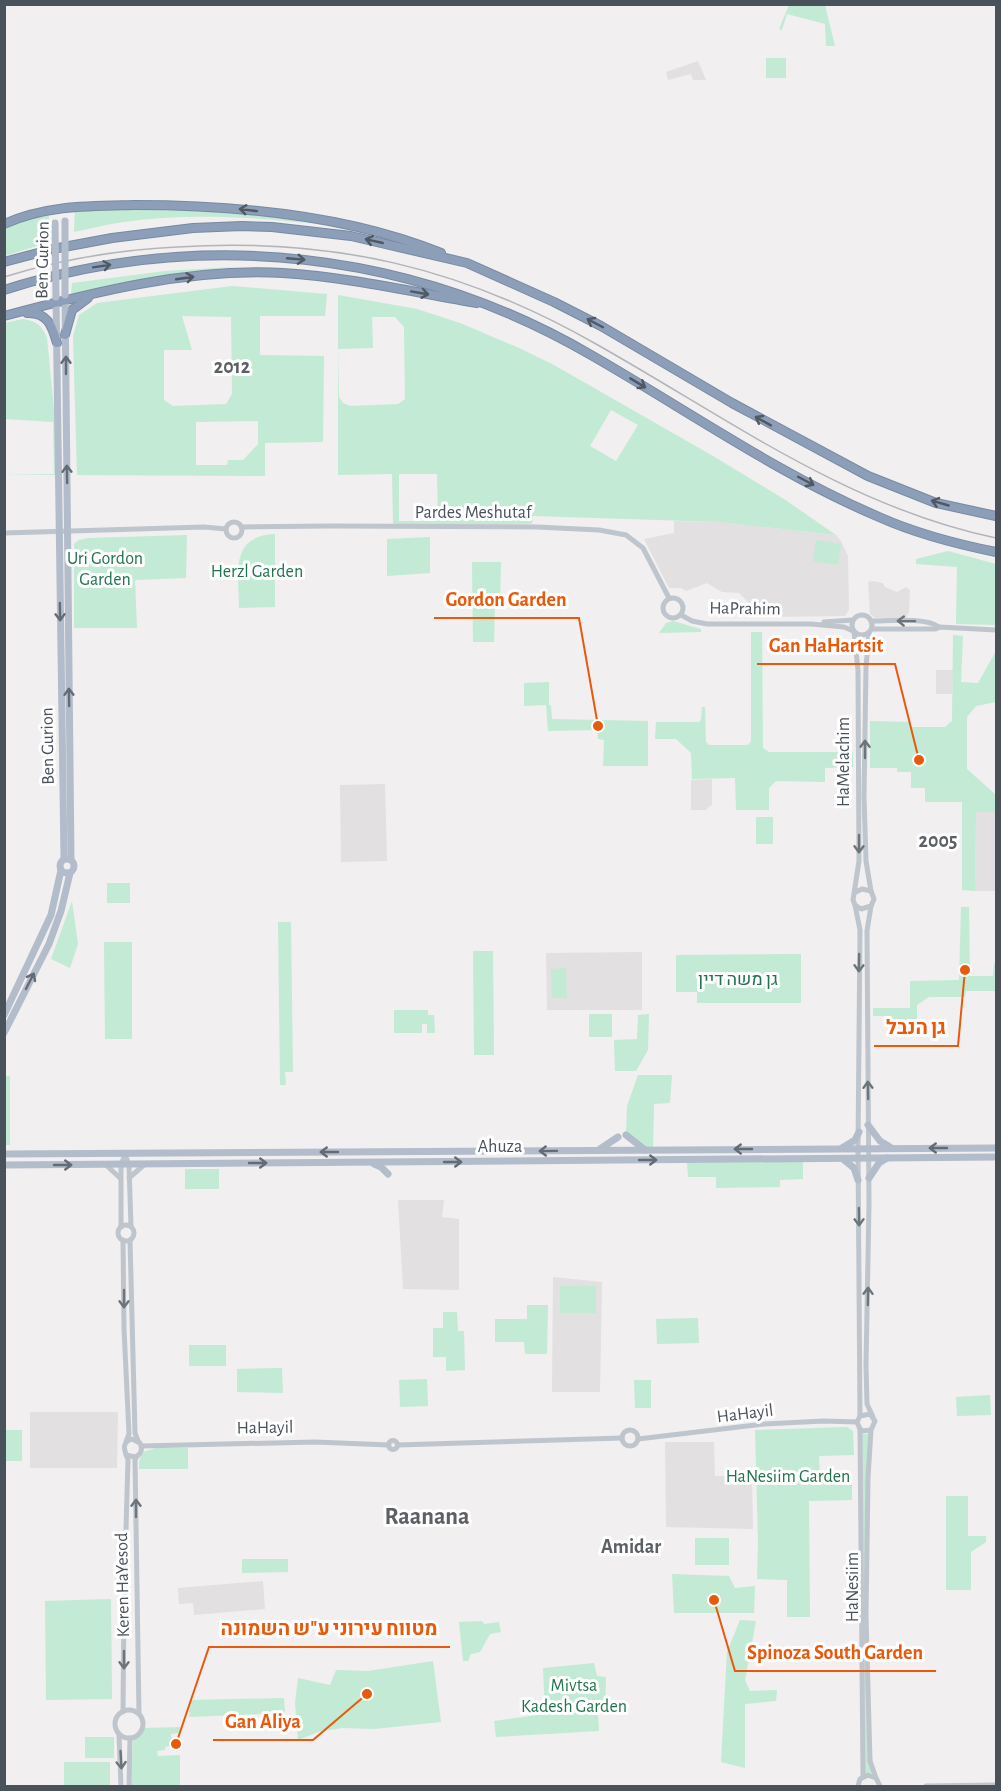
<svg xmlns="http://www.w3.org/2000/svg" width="1001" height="1791" font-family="'Alegreya Sans',Heebo,sans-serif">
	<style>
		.education { fill: #e2e0e0 }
		.green { fill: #c2ead4; fill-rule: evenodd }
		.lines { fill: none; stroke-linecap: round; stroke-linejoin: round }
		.highway-casing { stroke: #778aa3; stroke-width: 10 }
		.minor { stroke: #bfc5cc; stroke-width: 5 }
		.major { stroke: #b2bcca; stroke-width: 7 }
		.highway { stroke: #8c9eb8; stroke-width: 8 }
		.rail { stroke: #b2b4b8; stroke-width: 1.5 }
		.major-bridge { stroke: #b2bcca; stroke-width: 7 }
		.oneway { stroke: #505963 }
		.oneway2 { stroke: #636c76 }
		.oneway3 { stroke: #6c747c }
		.labels { text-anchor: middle; stroke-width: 6; stroke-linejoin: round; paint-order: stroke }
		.street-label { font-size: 18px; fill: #49515a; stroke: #fff }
		.park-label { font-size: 18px; fill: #227350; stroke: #fff }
		.neighbourhood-label { font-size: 20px; font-weight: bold; fill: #5c5f63; stroke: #fff }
		.district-label { font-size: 24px; font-weight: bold; fill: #5c5f63; stroke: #fff }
		.leader { fill: none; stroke: #e8590c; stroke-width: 2 }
		.callout-dot { fill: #e8590c; stroke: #fff; stroke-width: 2 }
		.callout-label { font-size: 20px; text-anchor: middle; font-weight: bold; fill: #e8590c; stroke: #fff; stroke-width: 6; stroke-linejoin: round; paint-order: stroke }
	</style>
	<rect width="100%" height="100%" fill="#f1efef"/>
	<g class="education">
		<path d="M 698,61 L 706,80 L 693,80 L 691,74 L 668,80 L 666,72 Z"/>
		<path d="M 674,521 L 721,522 L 836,535 L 841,541 L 848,556 L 849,610 L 845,616 L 763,617 L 739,593 L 722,592 L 707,583 L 686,591 L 681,588 L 669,588 L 644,539 L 674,533 Z"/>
		<path d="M 872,581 L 883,583 L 885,587 L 897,592 L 906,587 L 910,590 L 909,612 L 906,618 L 875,618 L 870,614 L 868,582 Z"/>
		<path d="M 936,670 L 953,670 L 952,694 L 936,694 Z"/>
		<path d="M 712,779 L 712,805 L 707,808 L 707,810 L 691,810 L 691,780 Z"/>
		<path d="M 385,784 L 387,861 L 341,862 L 340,785 Z"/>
		<path d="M 976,811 L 996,812 L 996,891 L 975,891 Z"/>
		<path d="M 642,952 L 642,1010 L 547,1010 L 546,953 Z"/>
		<path d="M 398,1200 L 444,1200 L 442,1217 L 459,1219 L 459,1290 L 403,1289 Z"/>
		<path d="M 553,1277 L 602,1282 L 600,1392 L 552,1392 Z"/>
		<path d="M 30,1412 L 118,1412 L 117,1468 L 30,1468 Z"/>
		<path d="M 665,1442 L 714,1442 L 715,1476 L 752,1477 L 753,1529 L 666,1527 Z"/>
		<path d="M 263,1581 L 265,1609 L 194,1615 L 193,1603 L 179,1604 L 178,1588 Z"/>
	</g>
	<g class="green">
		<path d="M 789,5 L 825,5 L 835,46 L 826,46 L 825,24 L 787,14 L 782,30 L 779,29 Z"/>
		<rect x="766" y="58" width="20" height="20"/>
		<path d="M 75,209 L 166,209 L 230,211 L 317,224 C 252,217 188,213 124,222 C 107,224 90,229 74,232 Z"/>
		<path d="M 49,213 L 49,242 L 5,256 L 5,228 Z"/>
		<path d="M 231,267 L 161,277 L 71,294 L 72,283 L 165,271 Z"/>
		<path d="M 232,286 L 327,294 L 325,316 L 260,316 L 260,355 L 324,356 L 323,442 L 265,443 L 265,476 L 77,475 L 73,336 L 79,315 L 97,303 ZM 182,316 L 231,317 L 232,394 L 226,404 L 173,406 L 164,400 L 164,350 L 192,350 ZM 258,421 L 258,444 L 243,460 L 228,460 L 227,465 L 196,465 L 196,422 Z"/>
		<path d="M 338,295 L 417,309 L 460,323 L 519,348 L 554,365 L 713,456 L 784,499 L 836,535 L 720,522 L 533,516 L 532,524 L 393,524 L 392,474 L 338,475 ZM 372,317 L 395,317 L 404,327 L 405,399 L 398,404 L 350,406 L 343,403 L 339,397 L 338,349 L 373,348 ZM 611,410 L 638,425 L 616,461 L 590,446 ZM 399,474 L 437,474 L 438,521 L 399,521 Z"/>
		<path d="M 23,319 C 37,321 42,326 47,338 L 55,419 L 56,475 L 5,475 L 54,474 L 53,422 L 5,419 L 4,323 Z"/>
		<path d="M 275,534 L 275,607 L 239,608 C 239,574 229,536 275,534 Z"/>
		<path d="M 187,535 L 186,578 L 135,580 L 137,628 L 74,628 L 74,544 L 79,540 L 88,538 Z"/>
		<path d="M 430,537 L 430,573 L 387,576 L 387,539 Z"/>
		<path d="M 816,540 L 841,544 L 838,565 L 813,561 Z"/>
		<path d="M 948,551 L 996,564 L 996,625 L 956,624 L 957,567 L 916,564 L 916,559 Z"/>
		<path d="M 472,562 L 501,562 L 500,605 L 495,606 L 494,642 L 473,642 Z"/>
		<path d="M 673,621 L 701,629 L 701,632 L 659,633 L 666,623 Z"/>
		<path d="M 751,632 L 762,632 L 763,748 L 769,752 L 853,752 L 853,767 L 825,768 L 825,782 L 776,781 L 769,788 L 769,810 L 736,810 L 735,778 L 692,779 L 691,753 L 676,739 L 655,739 L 656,722 L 699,722 L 701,720 L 702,707 L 705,707 L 706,742 L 709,745 L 748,745 L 751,741 Z"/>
		<path d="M 953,635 L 963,636 L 961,682 L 978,683 L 996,651 L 996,702 L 976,706 L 967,717 L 967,769 L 996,795 L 996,812 L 976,812 L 975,891 L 962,890 L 962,802 L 925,802 L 925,788 L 911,788 L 911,772 L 897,772 L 897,768 L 870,768 L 870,721 L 910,722 L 910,727 L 945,727 L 952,721 Z"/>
		<path d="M 549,682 L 549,705 L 551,706 L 552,719 L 648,721 L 648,766 L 603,766 L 604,740 L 598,739 L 597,730 L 548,731 L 546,705 L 524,706 L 524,683 Z"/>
		<rect x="756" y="817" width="17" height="27"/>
		<rect x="107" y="883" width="23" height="20"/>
		<path d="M 72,901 L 78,944 L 70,968 L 51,959 Z"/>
		<path d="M 961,907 L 969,907 L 970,976 L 993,976 L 994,963 L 996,963 L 996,991 L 966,991 L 965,997 L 929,997 L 917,1005 L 917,1028 L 909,1033 L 908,1020 L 891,1019 L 891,1016 L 873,1016 L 873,1008 L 910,1008 L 910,981 L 959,980 Z"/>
		<path d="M 278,922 L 291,922 L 293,1072 L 285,1072 L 286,1085 L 280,1085 Z"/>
		<path d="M 132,942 L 132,1039 L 105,1039 L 104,942 Z"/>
		<path d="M 473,951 L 493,951 L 494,1055 L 474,1055 Z"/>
		<path d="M 801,954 L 801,1003 L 697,1003 L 697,992 L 676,992 L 676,955 Z"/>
		<path d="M 566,968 L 567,998 L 552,998 L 551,969 Z"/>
		<path d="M 394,1010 L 428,1010 L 428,1015 L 434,1015 L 435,1033 L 427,1033 L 427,1024 L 422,1024 L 422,1033 L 394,1033 Z"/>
		<rect x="589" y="1014" width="23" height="23"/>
		<path d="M 649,1014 L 648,1050 L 636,1071 L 615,1071 L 614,1040 L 637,1039 L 638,1015 Z"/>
		<path d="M 638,1075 L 672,1075 L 670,1103 L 654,1104 L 653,1150 L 645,1150 L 626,1135 L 627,1106 Z"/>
		<rect x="5" y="1076" width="5" height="69"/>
		<path d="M 803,1161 L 803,1179 L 780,1180 L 780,1187 L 716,1188 L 716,1177 L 688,1177 L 687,1162 Z"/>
		<rect x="185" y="1169" width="34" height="20"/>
		<rect x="560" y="1286" width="36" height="27"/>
		<path d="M 527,1305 L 548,1305 L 547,1354 L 525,1354 L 524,1342 L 495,1342 L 495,1319 L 527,1319 Z"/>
		<path d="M 443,1312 L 457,1312 L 458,1331 L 464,1331 L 465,1370 L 446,1371 L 446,1357 L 433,1357 L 433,1328 L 443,1328 Z"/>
		<path d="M 698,1318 L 699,1343 L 657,1344 L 656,1319 Z"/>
		<rect x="189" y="1345" width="37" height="21"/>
		<path d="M 282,1368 L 283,1393 L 237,1392 L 237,1369 Z"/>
		<path d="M 427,1379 L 428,1406 L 400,1407 L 399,1380 Z"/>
		<path d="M 634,1380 L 651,1380 L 651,1408 L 635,1408 Z"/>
		<path d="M 990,1395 L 991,1415 L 957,1416 L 956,1397 Z"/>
		<path d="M 847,1427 L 853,1431 L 854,1455 L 819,1456 L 820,1483 L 852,1483 L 852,1500 L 809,1501 L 810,1617 L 787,1617 L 787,1580 L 757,1579 L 758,1541 L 755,1430 Z"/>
		<rect x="5" y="1430" width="17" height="31"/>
		<path d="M 862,1434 L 869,1434 L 865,1620 L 873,1773 L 865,1773 Z"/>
		<path d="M 156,1448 L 188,1448 L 188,1469 L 139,1469 L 139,1461 L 143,1452 Z"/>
		<path d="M 946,1496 L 968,1496 L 968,1536 L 986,1536 L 986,1542 L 971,1552 L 971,1590 L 946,1590 Z"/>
		<rect x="695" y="1538" width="34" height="27"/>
		<path d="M 242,1559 L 288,1559 L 288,1572 L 242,1573 Z"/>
		<path d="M 672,1574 L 729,1576 L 735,1588 L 755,1586 L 754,1613 L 674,1613 Z"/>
		<path d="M 111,1599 L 112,1699 L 46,1700 L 45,1601 Z"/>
		<path d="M 740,1620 L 756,1621 L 745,1680 L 750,1691 L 777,1690 L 776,1701 L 745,1704 L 745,1768 L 721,1762 L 727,1652 Z"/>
		<path d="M 482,1621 L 484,1624 L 499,1622 L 501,1632 L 490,1634 L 480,1652 L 471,1654 L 468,1661 L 463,1661 L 459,1622 Z"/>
		<path d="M 433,1661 L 441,1722 L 374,1729 L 343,1728 L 321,1731 L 298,1740 L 295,1703 L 298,1678 L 330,1685 L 336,1670 L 368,1671 Z"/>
		<path d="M 594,1663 L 597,1676 L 606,1677 L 605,1712 L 598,1714 L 599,1731 L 496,1737 L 494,1721 L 545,1714 L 543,1668 Z"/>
		<path d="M 284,1698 L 285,1713 L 189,1717 L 190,1700 Z"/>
		<path d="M 180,1727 L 180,1733 L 171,1734 L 172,1746 L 165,1747 L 165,1750 L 157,1751 L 158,1756 L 180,1755 L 180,1786 L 131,1786 L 133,1740 L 141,1734 L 144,1728 Z"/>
		<rect x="85" y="1737" width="29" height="21"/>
		<rect x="64" y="1762" width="46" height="24"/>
	</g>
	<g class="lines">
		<g class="highway-casing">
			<g id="highway">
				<path d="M 4,224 C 47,205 89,206 135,205 C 234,205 348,215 441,253"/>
				<path d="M 4,262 L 53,249 L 112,238 L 193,228 L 242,226 L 272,227 L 351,236 L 467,263 L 554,302 L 601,326 L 732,403 L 868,476 L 936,503 L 996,516"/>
				<path d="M 4,290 C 202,227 412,251 591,355 C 687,410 778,474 879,517 C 917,534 956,544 996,552"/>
				<path d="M 27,313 C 47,312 52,325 57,343"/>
				<path d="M 4,316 C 94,292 189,268 283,273 C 348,277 413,292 477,303"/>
				<path d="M 65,335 L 72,310 L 88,298"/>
			</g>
		</g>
		<g class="minor">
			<circle cx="234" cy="530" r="8"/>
			<path d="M 241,527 L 330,526 L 537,527 L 599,530 L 626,535 L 643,548 L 669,598"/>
			<path d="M 4,533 L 204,527 L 226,529"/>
			<circle cx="673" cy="608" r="10"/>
			<circle cx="862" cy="625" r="10"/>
			<path d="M 681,615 L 692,621 L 707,624 L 811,624 L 844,627 L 853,631"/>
			<path d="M 871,621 C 889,621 925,617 939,627"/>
			<path d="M 824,622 L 853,620"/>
			<path d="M 872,629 L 936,629 L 939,627 L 996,630"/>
			<path d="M 854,632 L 858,670 L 859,861 L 853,900 L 855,905 L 861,909 L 871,906 L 874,899 L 871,891 L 862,889 L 856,892"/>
			<path d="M 869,633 L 866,667 L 864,796 L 866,861 L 871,891"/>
			<path d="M 855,905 L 860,930 L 858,1148 L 860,1416"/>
			<path d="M 871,906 L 867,931 L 869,1203 L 866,1365 L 867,1404 L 873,1417"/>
			<path d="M 125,1154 L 129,1165 L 131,1227"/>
			<path d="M 106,1165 L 120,1178"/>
			<path d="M 129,1178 L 145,1164"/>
			<circle cx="126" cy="1233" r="8"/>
			<path d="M 121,1227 L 121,1165 L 125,1154"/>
			<path d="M 123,1240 L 124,1329 L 129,1434 L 126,1442"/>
			<path d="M 130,1240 L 135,1433 L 138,1441"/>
			<path d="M 860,1429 L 863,1776"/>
			<circle cx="630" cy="1438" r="8"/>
			<path d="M 871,1430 L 863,1431 L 860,1429 L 857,1422 L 860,1416 L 870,1414 L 875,1421 L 871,1430 L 868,1477 L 866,1616 L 870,1761 L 876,1778"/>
			<path d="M 638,1439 L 764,1424 L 824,1421 L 857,1422"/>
			<circle cx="393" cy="1445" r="4.5"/>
			<path d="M 398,1445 L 622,1438"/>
			<path d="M 142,1446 L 315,1442 L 389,1445"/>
			<path d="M 137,1456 L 135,1460 L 139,1714"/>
			<circle cx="129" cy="1724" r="14"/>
			<path d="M 123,1712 L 124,1598 L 128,1460 C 125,1451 120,1443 132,1439 L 140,1443 C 143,1449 141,1455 135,1457 L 126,1455"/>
			<path d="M 119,1734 L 121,1786"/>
			<path d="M 129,1786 L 130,1738"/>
			<path d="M 858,1786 L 860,1779 L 868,1775 L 876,1778 L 880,1786"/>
			<path d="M 926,1786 L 996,1785"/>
		</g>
		<g class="major">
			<path d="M 65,296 L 71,860"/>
			<path d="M 56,298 L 64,859"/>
			<circle cx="67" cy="866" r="7"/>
			<path d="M 4,1015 L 51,915 L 61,870"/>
			<path d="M 4,1033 L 49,944 L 61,911 L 70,873"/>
			<path d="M 868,1125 L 880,1141 L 890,1147"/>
			<path d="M 626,1135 L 645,1150"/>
			<path d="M 842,1148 L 855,1140 L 859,1132"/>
			<path d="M 600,1149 L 618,1137"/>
			<path d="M 4,1154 L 996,1148"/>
			<path d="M 843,1159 L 854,1168 L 858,1180"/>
			<path d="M 374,1164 L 381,1167 L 388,1174"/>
			<path d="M 4,1165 L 996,1157"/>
			<path d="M 869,1178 L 879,1163 L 887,1158"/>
		</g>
		<use href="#highway" class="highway"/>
		<path class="rail" d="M 4,277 C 61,259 118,250 177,247 C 331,237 461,267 596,344 C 726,417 847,507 996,538"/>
		<g class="major-bridge">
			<path d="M 65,221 L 65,295"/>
			<path d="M 55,223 L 56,297"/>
		</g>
	</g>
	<defs><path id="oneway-shaft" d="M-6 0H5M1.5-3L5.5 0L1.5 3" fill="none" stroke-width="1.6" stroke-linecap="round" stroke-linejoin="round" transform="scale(1.5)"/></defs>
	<g class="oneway">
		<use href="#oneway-shaft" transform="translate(248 210) rotate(-173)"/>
		<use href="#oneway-shaft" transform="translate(374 241) rotate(-167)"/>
		<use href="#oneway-shaft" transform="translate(296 259) rotate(5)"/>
		<use href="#oneway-shaft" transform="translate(102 266) rotate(-9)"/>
		<use href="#oneway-shaft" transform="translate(185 278) rotate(-8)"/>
		<use href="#oneway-shaft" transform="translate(420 293) rotate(10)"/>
		<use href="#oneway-shaft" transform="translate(595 323) rotate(-152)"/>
		<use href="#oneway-shaft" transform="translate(638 383) rotate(31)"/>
		<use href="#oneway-shaft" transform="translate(763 421) rotate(-151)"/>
		<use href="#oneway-shaft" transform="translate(806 481) rotate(28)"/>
		<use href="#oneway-shaft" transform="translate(940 503) rotate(-164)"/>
	</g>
	<g class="oneway2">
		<use href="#oneway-shaft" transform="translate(66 365) rotate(-90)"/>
		<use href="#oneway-shaft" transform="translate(67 474) rotate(-91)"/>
		<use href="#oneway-shaft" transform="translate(60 612) rotate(89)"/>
		<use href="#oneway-shaft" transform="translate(69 697) rotate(-91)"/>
		<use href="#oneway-shaft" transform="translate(30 981) rotate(-63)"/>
		<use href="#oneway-shaft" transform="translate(938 1148) rotate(180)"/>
		<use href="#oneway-shaft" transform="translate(743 1149) rotate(180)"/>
		<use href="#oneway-shaft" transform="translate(548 1151) rotate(179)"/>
		<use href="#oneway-shaft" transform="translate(329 1152) rotate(180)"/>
		<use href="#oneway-shaft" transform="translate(648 1160)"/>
		<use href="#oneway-shaft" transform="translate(453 1162)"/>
		<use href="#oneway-shaft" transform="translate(258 1163)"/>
		<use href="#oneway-shaft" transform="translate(63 1165)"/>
	</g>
	<g class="oneway3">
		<use href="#oneway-shaft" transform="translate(906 621) rotate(-179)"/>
		<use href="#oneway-shaft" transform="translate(865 749) rotate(-90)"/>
		<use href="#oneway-shaft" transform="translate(859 844) rotate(90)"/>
		<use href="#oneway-shaft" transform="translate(859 963) rotate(91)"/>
		<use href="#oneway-shaft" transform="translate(868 1090) rotate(-91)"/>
		<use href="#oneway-shaft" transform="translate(859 1217) rotate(89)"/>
		<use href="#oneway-shaft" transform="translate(868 1296) rotate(-89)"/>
		<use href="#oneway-shaft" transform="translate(124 1299) rotate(90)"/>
		<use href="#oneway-shaft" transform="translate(136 1508) rotate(-90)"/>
		<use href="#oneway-shaft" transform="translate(124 1660) rotate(90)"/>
		<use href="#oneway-shaft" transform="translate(121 1760) rotate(87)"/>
	</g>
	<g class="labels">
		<g class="street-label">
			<text transform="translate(42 260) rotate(-89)" y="6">Ben Gurion</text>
			<text x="473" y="518">Pardes Meshutaf</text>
			<text transform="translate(745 608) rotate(1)" y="6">HaPrahim</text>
			<text transform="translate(47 746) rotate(-91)" y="6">Ben Gurion</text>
			<text transform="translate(843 762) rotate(-90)" y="6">HaMelachim</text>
			<text x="500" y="1152">Ahuza</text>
			<text transform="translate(745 1413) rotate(-7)" y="6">HaHayil</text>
			<text transform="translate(265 1427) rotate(-1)" y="6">HaHayil</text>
			<text transform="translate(122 1585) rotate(-91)" y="6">Keren HaYesod</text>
			<text transform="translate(852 1587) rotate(-90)" y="6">HaNesiim</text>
		</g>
		<g class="park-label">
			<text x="105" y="564">Uri Gordon<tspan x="105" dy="21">Garden</tspan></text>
			<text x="257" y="577">Herzl Garden</text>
			<text x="738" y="985">גן משה דיין</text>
			<text x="788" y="1482">HaNesiim Garden</text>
			<text x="574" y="1691">Mivtsa<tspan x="574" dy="21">Kadesh Garden</tspan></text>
		</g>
		<g class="neighbourhood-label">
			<text x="232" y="373">2012</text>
			<text x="938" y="847">2005</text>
			<text x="631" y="1553">Amidar</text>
		</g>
		<g class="district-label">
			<text x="427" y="1524">Raanana</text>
		</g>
	</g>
	<path class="leader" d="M598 726L579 618H434M919 760L895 664H757M965 970L958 1046H874M176 1744L209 1647H450M714 1600L735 1671H936M367 1694L313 1740H213"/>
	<g class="callout-dot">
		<circle cx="598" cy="726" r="6"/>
		<circle cx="919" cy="760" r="6"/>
		<circle cx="965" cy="970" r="6"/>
		<circle cx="176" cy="1744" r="6"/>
		<circle cx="714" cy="1600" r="6"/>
		<circle cx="367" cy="1694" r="6"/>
	</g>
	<g class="callout-label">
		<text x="506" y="606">Gordon Garden</text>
		<text x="826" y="652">Gan HaHartsit</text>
		<text x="916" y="1034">גן הנבל</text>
		<text x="329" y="1635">מטווח עירוני ע"ש השמונה</text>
		<text x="835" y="1659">Spinoza South Garden</text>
		<text x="263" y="1728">Gan Aliya</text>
	</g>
	<rect width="1001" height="1791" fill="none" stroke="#49515a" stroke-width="12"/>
</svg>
